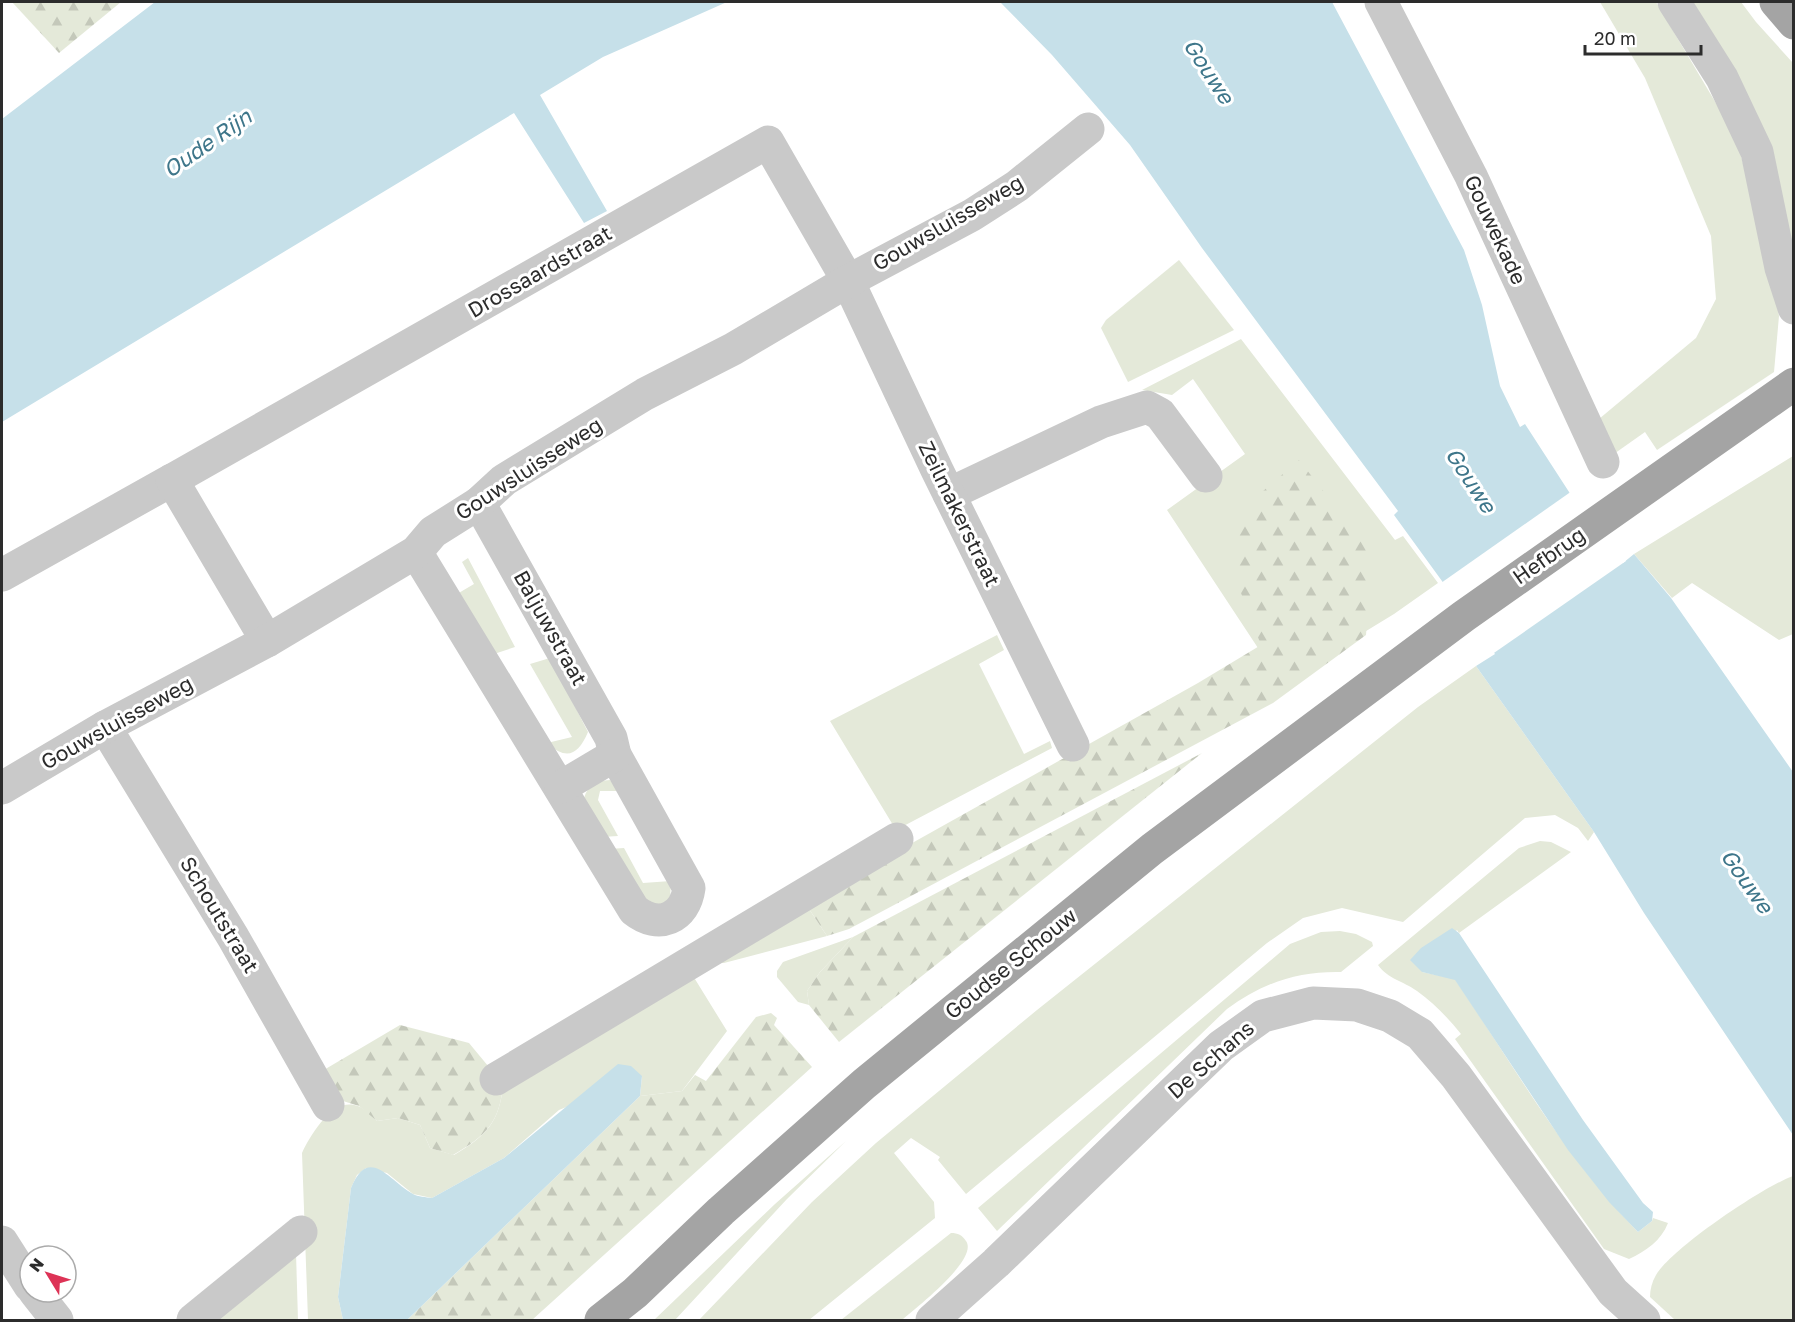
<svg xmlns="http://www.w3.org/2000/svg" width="1795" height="1322" font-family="'Golos Text',sans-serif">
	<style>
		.green { fill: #e4e9d9 }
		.forest { fill: url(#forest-firs) }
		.water { fill: #c6e0e9 }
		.pier { fill: #fff }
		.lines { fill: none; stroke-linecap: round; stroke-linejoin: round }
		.minor { stroke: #c9c9c9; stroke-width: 33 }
		.major { stroke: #a4a4a4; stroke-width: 33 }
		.labels { text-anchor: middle; stroke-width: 6; stroke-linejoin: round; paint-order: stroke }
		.street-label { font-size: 21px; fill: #2c2c2c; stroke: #fff }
		.water-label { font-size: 22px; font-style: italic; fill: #3e768a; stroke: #fff }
	</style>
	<defs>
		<pattern id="forest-firs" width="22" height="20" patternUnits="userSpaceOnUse" patternTransform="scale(1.5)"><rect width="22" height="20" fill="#e4e9d9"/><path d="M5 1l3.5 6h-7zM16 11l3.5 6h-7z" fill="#c4c8ba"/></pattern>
	</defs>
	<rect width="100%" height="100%" fill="#fff"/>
	<g class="green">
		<path d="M 1600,2 L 1656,2 L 1736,137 L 1769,262 L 1779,316 L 1774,372 L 1657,450 L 1645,432 L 1611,456 L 1599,419 L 1696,338 L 1716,299 L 1711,236 L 1645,78 Z"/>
		<path d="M 1690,2 L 1741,2 L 1756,22 L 1793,63 L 1793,256 Z"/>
		<path d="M 1179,260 L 1234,330 L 1128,382 L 1101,328 L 1106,320 Z"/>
		<path d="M 1241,339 L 1395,540 L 1403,536 L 1438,583 L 1394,614 L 1281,683 L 1167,510 L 1245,454 L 1193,379 L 1172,395 L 1142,390 Z"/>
		<path d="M 1793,456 L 1793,634 L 1779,640 L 1692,583 L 1672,598 L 1634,554 Z"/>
		<path d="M 468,558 L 515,647 L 494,654 L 457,594 L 474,584 L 462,562 Z"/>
		<path d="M 997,635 L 1004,650 L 979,664 L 1024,754 L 1050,741 L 1052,748 L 896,830 L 830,721 Z"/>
		<path d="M 550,658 L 588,732 C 578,755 567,761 547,743 L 572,737 L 530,664 Z"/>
		<path d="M 1476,666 L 1594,832 L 1588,841 L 1578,828 L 1555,815 L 1525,818 L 1403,922 L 1342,908 L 1303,918 L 1267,943 L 966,1194 L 938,1160 L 940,1157 L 911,1138 L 894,1153 L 934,1202 L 935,1218 L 809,1320 L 699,1320 L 812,1202 L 876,1143 L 1037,1010 L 1418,707 Z"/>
		<path d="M 610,780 L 621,791 L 600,791 L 598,800 L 618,836 L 602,837 L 584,798 C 588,785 596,781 610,780 Z"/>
		<path d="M 1540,841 L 1551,842 L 1571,852 L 1459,933 L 1457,930 L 1422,972 L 1455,979 C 1513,1065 1565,1157 1638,1232 L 1652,1221 L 1653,1218 L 1668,1223 C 1661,1241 1646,1251 1629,1259 L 1604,1249 L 1455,1039 L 1461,1034 C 1448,1018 1434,1003 1417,991 C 1403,981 1388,979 1378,965 L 1519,848 Z"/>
		<path d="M 624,848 L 643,883 L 671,881 L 670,899 L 665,903 L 649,906 L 609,849 Z"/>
		<path d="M 805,903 L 827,936 L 724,963 L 714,963 Z"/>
		<path d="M 1340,931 L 1356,934 L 1372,942 L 1373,946 L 1341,972 C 1298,971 1262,983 1227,1009 L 997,1231 L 978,1208 L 1290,944 L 1321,932 Z"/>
		<path d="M 853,937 L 820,972 L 807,991 L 809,1005 L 798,1002 L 777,977 L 777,971 L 783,962 Z"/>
		<path d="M 690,971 L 727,1031 L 682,1091 L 640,1096 L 642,1076 L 559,1110 L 504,1158 L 432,1198 L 413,1194 L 387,1173 L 366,1168 L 357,1175 L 351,1188 L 338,1297 L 343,1320 L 308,1320 L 302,1153 C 310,1136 331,1100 354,1105 C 363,1106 370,1115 377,1121 L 398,1118 L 420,1125 L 430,1148 L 454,1155 C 486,1136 500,1122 503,1084 Z"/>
		<path d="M 846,1141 L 787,1199 L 675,1320 L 654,1320 L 775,1204 Z"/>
		<path d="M 1793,1176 L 1793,1320 L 1675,1320 L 1650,1297 C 1650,1289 1652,1282 1656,1275 C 1672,1248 1763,1187 1793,1176 Z"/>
		<path d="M 951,1233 C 958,1233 962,1235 966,1241 C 979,1259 917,1307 902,1320 L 841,1320 Z"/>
		<path d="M 296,1253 L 298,1320 L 205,1320 Z"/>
	</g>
	<g class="forest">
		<path d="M 12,2 L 121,2 L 59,53 Z"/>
		<path d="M 1299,460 L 1372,553 L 1366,635 L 1273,703 L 849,929 L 827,936 L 805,903 L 1198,683 L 1261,645 L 1236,580 L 1235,531 L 1262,492 Z"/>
		<path d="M 1202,753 L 839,1042 L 809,1005 L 807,991 L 820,972 L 853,937 Z"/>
		<path d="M 771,1013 L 777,1018 L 774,1025 L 812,1067 L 532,1320 L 407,1320 L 640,1096 L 682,1091 L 695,1075 L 706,1081 L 756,1017 Z"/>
		<path d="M 400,1025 L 469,1043 L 503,1084 C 500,1122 486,1136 453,1155 L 430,1148 L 420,1125 L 398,1118 L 377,1121 L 359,1106 L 330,1097 L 317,1074 Z"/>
	</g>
	<g class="water">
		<path d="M 155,2 L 727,2 L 603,57 L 540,95 L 607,211 L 584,223 L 514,113 L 2,422 L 2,119 Z"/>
		<path d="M 1000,2 L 1332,2 L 1464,250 L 1482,305 L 1500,386 L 1520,427 L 1525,424 L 1571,495 L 1623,563 L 1634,554 L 1671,598 L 1793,772 L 1793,1135 L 1644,913 L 1594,832 L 1476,666 L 1495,654 L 1394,515 L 1398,511 L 1202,248 L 1130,145 L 1052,55 Z"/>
		<path d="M 1452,928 L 1459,933 L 1583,1120 L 1643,1203 L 1653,1212 L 1652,1221 L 1638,1232 L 1609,1202 L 1568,1150 L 1455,980 L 1422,972 L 1410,960 L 1421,948 Z"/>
		<path d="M 618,1064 L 631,1066 L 642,1076 L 640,1096 L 407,1320 L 343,1320 L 338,1297 L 351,1188 C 369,1144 390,1182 413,1194 C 418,1197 426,1197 432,1198 L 504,1158 Z"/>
	</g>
	<path class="pier" d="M 1572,491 L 1626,561 L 1491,655 L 1441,583 Z"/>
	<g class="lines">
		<g class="minor">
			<path d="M 1381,2 L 1471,176 L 1603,462"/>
			<path d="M 1674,2 L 1722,78 L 1757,152 L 1781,268 L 1794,308"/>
			<path d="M 949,494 L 1101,422 L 1147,407 L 1160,414 L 1206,476"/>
			<path d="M 416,552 L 634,910 C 659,930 685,918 689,888 L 615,755 L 611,738 L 479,503"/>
			<path d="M 2,575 L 172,480"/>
			<path d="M 267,641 L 172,480 L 768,142 L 848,281 L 937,470 L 1073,745"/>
			<path d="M 105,727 L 233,937 L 328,1105"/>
			<path d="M 561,787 L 615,755"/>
			<path d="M 2,788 L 105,727 L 267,641 L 416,552 L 433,532 L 479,503 L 504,480 L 645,394 L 733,349 L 848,281 L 972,215 L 1017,186 L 1088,129"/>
			<path d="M 496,1079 L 897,839"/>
			<path d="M 2,1242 L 30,1286"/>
			<path d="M 35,1292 L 57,1320"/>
			<path d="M 193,1320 L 301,1232"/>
			<path d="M 932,1320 L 996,1263 L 1221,1046 L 1263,1016 L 1313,1003 L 1357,1005 L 1390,1016 L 1420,1034 L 1456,1076 L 1613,1292 L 1644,1320"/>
		</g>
		<g class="major">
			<path d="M 1776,2 L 1794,23"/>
			<path d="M 601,1320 L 635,1293 L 721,1211 L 864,1084 L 1152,849 L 1464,616 L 1794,384"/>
		</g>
	</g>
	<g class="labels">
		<g class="street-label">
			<text transform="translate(948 223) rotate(-30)" y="7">Gouwsluisseweg</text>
			<text transform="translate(1495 230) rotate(65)" y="7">Gouwekade</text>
			<text transform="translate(540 272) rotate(-30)" y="7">Drossaardstraat</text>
			<text transform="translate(529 469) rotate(-33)" y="7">Gouwsluisseweg</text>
			<text transform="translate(959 514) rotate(64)" y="7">Zeilmakerstraat</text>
			<text transform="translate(1549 556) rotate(-35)" y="7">Hefbrug</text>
			<text transform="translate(550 628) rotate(61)" y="7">Baljuwstraat</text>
			<text transform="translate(117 723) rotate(-29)" y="7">Gouwsluisseweg</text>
			<text transform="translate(219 915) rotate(59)" y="7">Schoutstraat</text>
			<text transform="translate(1011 964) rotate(-39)" y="7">Goudse Schouw</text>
			<text transform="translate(1211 1060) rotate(-41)" y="7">De Schans</text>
		</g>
		<g class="water-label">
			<text transform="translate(1209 71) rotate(57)" y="8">Gouwe</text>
			<text transform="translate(207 143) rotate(-35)" y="8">Oude Rijn</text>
			<text transform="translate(1471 480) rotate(57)" y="8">Gouwe</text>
			<text transform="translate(1747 881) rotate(55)" y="8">Gouwe</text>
		</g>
	</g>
	<rect width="1795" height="1322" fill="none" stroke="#2c2c2c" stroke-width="6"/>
	<g transform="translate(48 1274) rotate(308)"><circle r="28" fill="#ffffff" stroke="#ababab" stroke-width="1.5"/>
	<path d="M0-4.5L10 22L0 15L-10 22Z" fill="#dd3356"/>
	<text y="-9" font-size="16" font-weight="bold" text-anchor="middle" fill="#2c2c2c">N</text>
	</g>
	<path d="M1585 45v9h116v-9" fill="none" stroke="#2c2c2c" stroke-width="3"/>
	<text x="1594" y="45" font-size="18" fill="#2c2c2c" stroke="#ffffff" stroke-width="4.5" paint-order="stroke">20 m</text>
</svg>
